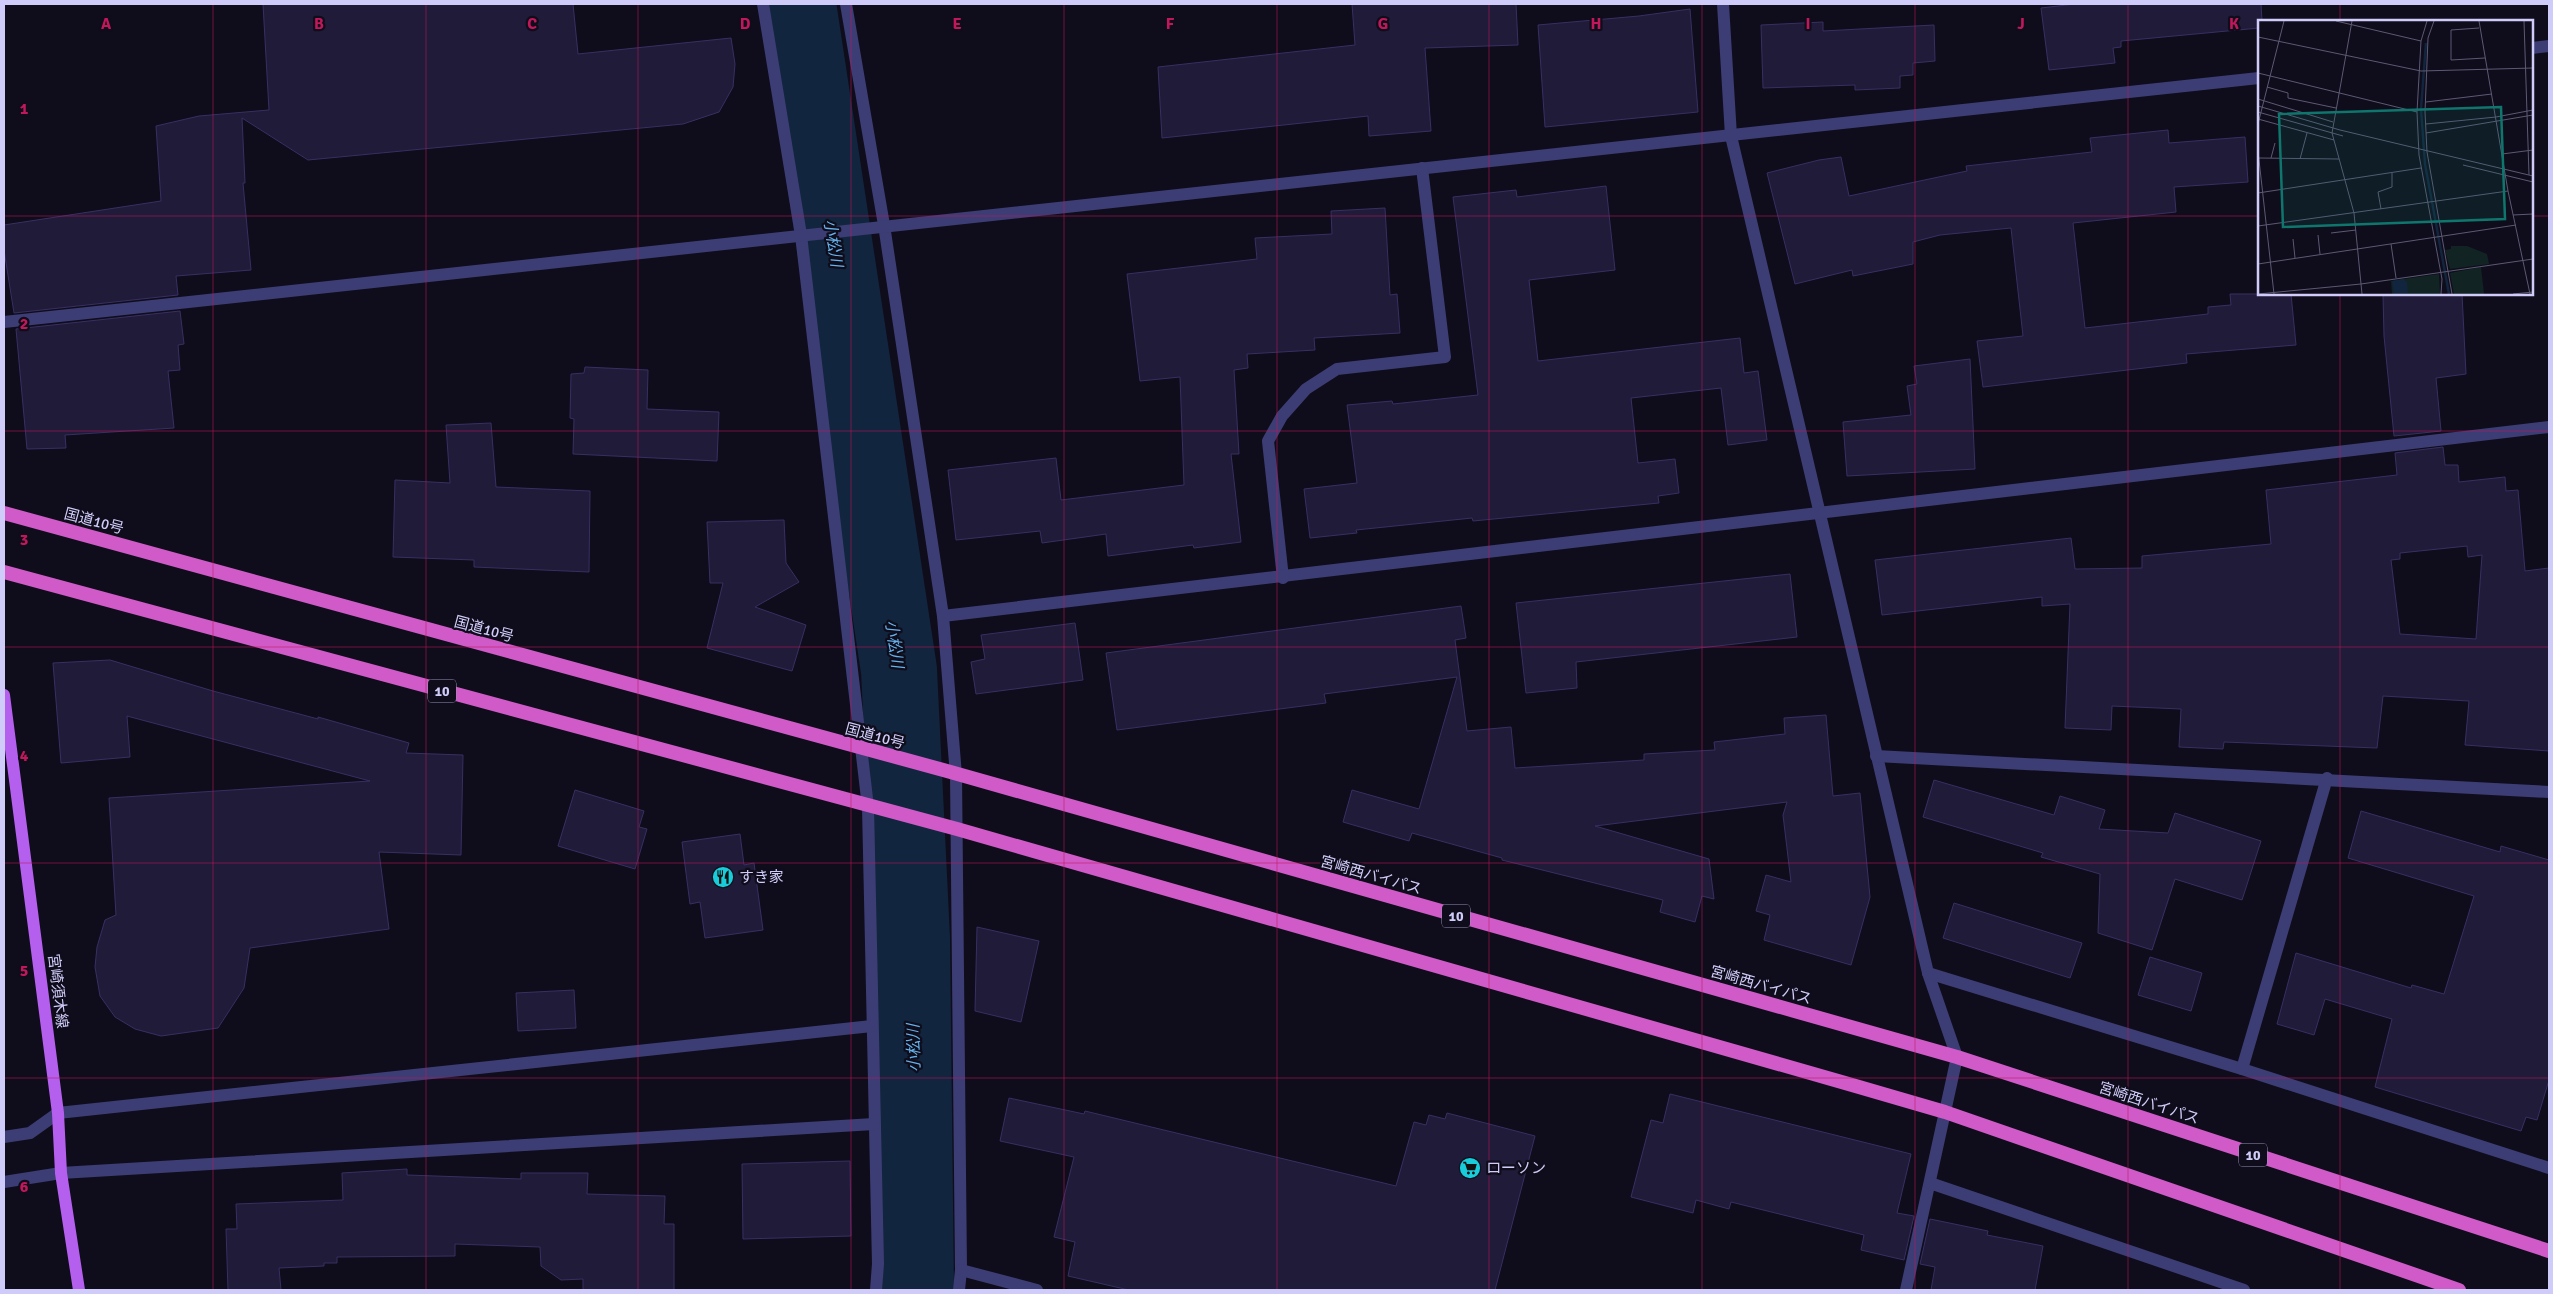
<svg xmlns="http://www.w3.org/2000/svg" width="2553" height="1294" font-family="Signika,'Noto Sans JP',sans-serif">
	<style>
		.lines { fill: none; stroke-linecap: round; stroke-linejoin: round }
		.river { stroke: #12253e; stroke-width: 76 }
		.building { fill: #201b39; stroke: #382f63; fill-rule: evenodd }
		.minor { stroke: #3d3d75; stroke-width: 12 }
		.primary { stroke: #b45fee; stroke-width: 12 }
		.trunk { stroke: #d05ac8; stroke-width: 14 }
		.grid { fill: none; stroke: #c2185b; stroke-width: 1; stroke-opacity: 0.55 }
		.labels { text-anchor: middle; stroke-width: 4.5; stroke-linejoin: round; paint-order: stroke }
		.shield { fill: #0f0d1b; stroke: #9693b6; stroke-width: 1 }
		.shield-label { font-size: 14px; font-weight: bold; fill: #d0ccf9 }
		.street-label { font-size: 15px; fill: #d0ccf9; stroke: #0f0d1b }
		.poi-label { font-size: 15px; fill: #d0ccf9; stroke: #0f0d1b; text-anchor: start }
		.water-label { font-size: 16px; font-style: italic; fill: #65b3ee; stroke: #0f0d1b }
		.inset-river { fill: none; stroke: #12253e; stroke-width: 2.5 }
		.inset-road { fill: none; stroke: #5c5974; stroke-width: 1 }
		.view { fill: #0f766e; fill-opacity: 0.15; stroke: #0f766e; stroke-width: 2.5 }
		.inset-edge { fill: none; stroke: #d0ccf9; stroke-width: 2.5 }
		.grid-label { font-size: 16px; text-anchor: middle; font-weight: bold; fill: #c2185b; stroke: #0f0d1b; stroke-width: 4.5; stroke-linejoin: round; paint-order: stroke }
	</style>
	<rect width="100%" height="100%" fill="#0f0d1b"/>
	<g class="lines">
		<path class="river" d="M 798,4 L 899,670 L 912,938 L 916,1290"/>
	</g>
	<g class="building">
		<path d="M 263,4 L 573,4 L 578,54 L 731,38 L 735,64 L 733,87 L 719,112 L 683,124 L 308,160 L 242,118 L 245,183 L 243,183 L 251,270 L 176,276 L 178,295 L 14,313 L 4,250 L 4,225 L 161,201 L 156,126 L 199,116 L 269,110 Z"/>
		<path d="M 1352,4 L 1516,4 L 1518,45 L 1425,48 L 1431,131 L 1369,136 L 1368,116 L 1162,138 L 1158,67 L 1355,45 Z"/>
		<path d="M 2075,4 L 2261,4 L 2262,21 L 2259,21 L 2259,28 L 2121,41 L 2121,47 L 2113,48 L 2115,63 L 2049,70 L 2041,8 Z"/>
		<path d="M 1690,9 L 1698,112 L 1545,127 L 1538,25 L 1639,16 Z"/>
		<path d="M 1823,22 L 1823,31 L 1934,25 L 1935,61 L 1913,63 L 1913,75 L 1900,76 L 1900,88 L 1855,90 L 1855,85 L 1763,88 L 1761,25 Z"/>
		<path d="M 2168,130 L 2169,143 L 2245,137 L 2248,182 L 2174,187 L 2176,212 L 2073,223 L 2085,328 L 2208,314 L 2208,307 L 2231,305 L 2230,294 L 2291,294 L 2296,345 L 2186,354 L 2187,363 L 1983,387 L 1977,341 L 2023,336 L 2011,228 L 1940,235 L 1913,242 L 1913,264 L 1853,276 L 1852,270 L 1795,284 L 1767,173 L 1819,160 L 1841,157 L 1849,196 L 1967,171 L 1966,166 L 2092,152 L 2090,138 Z"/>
		<path d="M 1606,186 L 1615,270 L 1529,280 L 1538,361 L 1740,338 L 1744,373 L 1758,371 L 1767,440 L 1728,445 L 1721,388 L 1631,398 L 1638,463 L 1675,459 L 1679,493 L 1658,496 L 1659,503 L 1473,521 L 1472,518 L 1356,530 L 1357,533 L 1310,538 L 1304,489 L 1357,483 L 1347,405 L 1392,401 L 1393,404 L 1478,395 L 1453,197 L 1516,190 L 1517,197 Z"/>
		<path d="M 1385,208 L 1390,295 L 1397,294 L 1400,333 L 1314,338 L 1315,350 L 1247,354 L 1248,368 L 1234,370 L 1239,454 L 1231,454 L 1241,542 L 1194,548 L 1193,545 L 1108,556 L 1106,534 L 1042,543 L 1040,531 L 956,540 L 948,470 L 1056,458 L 1061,500 L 1184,485 L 1180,377 L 1140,381 L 1127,274 L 1257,259 L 1255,238 L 1332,234 L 1331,211 Z"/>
		<path d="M 2383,294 L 2462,294 L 2466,374 L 2436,378 L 2441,431 L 2394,436 L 2384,336 Z"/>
		<path d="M 180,311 L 184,344 L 178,345 L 180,370 L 168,371 L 174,428 L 65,435 L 66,448 L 27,449 L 16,329 Z"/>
		<path d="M 1970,359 L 1975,469 L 1847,476 L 1843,422 L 1911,415 L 1907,386 L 1917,384 L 1914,366 Z"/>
		<path d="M 585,367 L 648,370 L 647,409 L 719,412 L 717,461 L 573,454 L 574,419 L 570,418 L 571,374 L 584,373 Z"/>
		<path d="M 491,423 L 496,487 L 590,491 L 589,572 L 474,567 L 474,560 L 393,557 L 395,480 L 450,483 L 446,425 Z"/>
		<path d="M 2443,447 L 2445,465 L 2458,465 L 2459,482 L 2505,477 L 2506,491 L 2518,490 L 2525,571 L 2549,568 L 2549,751 L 2465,745 L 2469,701 L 2383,696 L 2377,748 L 2224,742 L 2223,749 L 2179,747 L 2181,709 L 2112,706 L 2111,730 L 2065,728 L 2070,604 L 2042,606 L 2042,597 L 1882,615 L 1875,560 L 2071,538 L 2075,569 L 2142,568 L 2142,556 L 2271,544 L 2266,490 L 2397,475 L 2395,453 ZM 2467,546 L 2468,557 L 2482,555 L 2476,639 L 2400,634 L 2391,560 L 2400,559 L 2400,553 Z"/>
		<path d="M 784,520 L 786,563 L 799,582 L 755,607 L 806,625 L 792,671 L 707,648 L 723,583 L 710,583 L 707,522 Z"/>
		<path d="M 1790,574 L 1797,637 L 1576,662 L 1577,688 L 1526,693 L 1516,603 Z"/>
		<path d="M 1461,606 L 1466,638 L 1455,640 L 1467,731 L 1511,727 L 1515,768 L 1644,760 L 1644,754 L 1715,750 L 1714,742 L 1785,734 L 1784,718 L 1826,715 L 1833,796 L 1860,793 L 1870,897 L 1851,965 L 1764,940 L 1770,915 L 1756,911 L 1766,875 L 1791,882 L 1783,815 L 1787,802 L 1595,826 L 1709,859 L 1714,899 L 1702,896 L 1695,922 L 1660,912 L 1663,900 L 1502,860 L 1502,858 L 1412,833 L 1409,841 L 1343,822 L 1352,790 L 1419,809 L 1457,677 L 1324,694 L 1326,703 L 1117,730 L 1106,653 Z"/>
		<path d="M 1075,623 L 1083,680 L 976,694 L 971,662 L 985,659 L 981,635 Z"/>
		<path d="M 110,660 L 213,691 L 318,719 L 318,717 L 409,743 L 406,753 L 463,755 L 461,855 L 379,852 L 389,929 L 250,948 L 244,988 L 218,1028 L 161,1036 L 135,1029 L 115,1017 L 100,996 L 95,967 L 97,947 L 105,920 L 116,915 L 109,798 L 370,781 L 127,716 L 130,757 L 61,763 L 53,663 Z"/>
		<path d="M 1934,780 L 2054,815 L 2060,796 L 2105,810 L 2099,829 L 2168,833 L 2175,813 L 2261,841 L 2242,900 L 2175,879 L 2152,950 L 2098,933 L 2100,874 L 2041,857 L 2043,853 L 1923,817 Z"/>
		<path d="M 575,790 L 644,811 L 639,827 L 647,829 L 635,869 L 558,846 Z"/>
		<path d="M 2361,811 L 2500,852 L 2501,846 L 2549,860 L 2549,1080 L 2537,1120 L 2526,1117 L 2521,1131 L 2375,1087 L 2392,1019 L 2325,999 L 2314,1035 L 2277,1024 L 2296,953 L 2411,988 L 2412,985 L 2444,994 L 2474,896 L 2348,858 Z"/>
		<path d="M 740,834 L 744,865 L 754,863 L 763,930 L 705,938 L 700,902 L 690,904 L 682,842 Z"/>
		<path d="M 1954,903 L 2082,943 L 2070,978 L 1943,938 Z"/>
		<path d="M 977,927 L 1039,941 L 1021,1022 L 975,1011 Z"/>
		<path d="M 2150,957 L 2202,973 L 2191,1011 L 2138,995 Z"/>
		<path d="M 574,990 L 576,1028 L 518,1031 L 516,993 Z"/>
		<path d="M 1670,1094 L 1911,1154 L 1897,1213 L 1914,1216 L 1904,1260 L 1861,1250 L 1864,1235 L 1731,1202 L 1729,1209 L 1696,1200 L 1693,1213 L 1631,1197 L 1651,1120 L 1663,1123 Z"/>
		<path d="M 1009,1098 L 1084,1114 L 1085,1111 L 1396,1186 L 1414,1122 L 1426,1125 L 1429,1115 L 1445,1119 L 1447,1113 L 1535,1136 L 1495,1290 L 1129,1290 L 1068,1276 L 1075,1242 L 1054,1237 L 1074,1157 L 1000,1141 Z"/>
		<path d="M 850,1161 L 851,1236 L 743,1239 L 742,1164 Z"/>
		<path d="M 407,1169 L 407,1175 L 521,1179 L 521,1173 L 588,1173 L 587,1194 L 665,1196 L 664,1224 L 674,1224 L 674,1290 L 583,1290 L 583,1279 L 561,1280 L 541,1266 L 540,1247 L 455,1244 L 455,1256 L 337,1257 L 337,1263 L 324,1263 L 324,1266 L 279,1268 L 281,1290 L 228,1290 L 226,1229 L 237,1229 L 236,1204 L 343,1200 L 342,1173 Z"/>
		<path d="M 1930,1219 L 1988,1231 L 1987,1235 L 2043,1246 L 2035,1290 L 1931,1290 L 1935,1267 L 1920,1264 Z"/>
	</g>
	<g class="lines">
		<g class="minor">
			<path d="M 763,4 L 801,235 L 868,807 L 878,1264 L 876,1290"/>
			<path d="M 846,4 L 884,225 L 943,616 L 956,775 L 961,1270 L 959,1290"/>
			<path d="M 1723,4 L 1731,136 L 1928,973 L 1957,1057 L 1906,1290"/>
			<path d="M 2532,48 L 2549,46"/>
			<path d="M 4,322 L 2259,78"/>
			<path d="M 1283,578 L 1268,441 L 1282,416 L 1306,389 L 1337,369 L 1445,357 L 1422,168"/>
			<path d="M 943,616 C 1479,556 2013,487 2549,427"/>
			<path d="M 1876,756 L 2549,792"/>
			<path d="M 1928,973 L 2242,1069 L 2549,1168"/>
			<path d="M 2242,1069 L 2327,778"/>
			<path d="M 4,1137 L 30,1133 L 58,1113 L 872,1026"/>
			<path d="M 4,1182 L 61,1173 L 874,1124"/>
			<path d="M 1930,1183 L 2244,1290"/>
			<path d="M 961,1270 L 1037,1290"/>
		</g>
		<path class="primary" d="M 4,695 L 58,1113 L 61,1173 L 79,1290"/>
		<g class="trunk">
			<path d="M 4,513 L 947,771 L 1957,1057 L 2549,1251"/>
			<path d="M 4,572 L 957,829 L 1859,1087 L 1945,1112 L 2459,1290"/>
		</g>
	</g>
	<path class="grid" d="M 213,4 L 213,1290M 426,4 L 426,1290M 638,4 L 638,1290M 851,4 L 851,1290M 1064,4 L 1064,1290M 1277,4 L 1277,1290M 1489,4 L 1489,1290M 1702,4 L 1702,1290M 1915,4 L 1915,1290M 2128,4 L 2128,1290M 2340,4 L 2340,21M 4,216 L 2259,216M 2532,216 L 2549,216M 2340,294 L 2340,1290M 4,431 L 2549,431M 4,647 L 2549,647M 4,863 L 2549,863M 4,1078 L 2549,1078"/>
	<defs>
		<g id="restaurant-disc" transform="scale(1.125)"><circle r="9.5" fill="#18ccda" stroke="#0f0d1b"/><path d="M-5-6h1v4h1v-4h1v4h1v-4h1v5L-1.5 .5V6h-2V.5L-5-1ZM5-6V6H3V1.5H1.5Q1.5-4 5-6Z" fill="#111"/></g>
		<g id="supermarket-disc" transform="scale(1.125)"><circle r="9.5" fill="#18ccda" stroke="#0f0d1b"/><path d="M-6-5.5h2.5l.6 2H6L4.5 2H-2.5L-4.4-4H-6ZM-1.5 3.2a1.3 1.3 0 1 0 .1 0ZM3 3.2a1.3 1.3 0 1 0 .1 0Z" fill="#111"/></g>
	</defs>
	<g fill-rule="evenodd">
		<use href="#restaurant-disc" x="723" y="877"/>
		<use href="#supermarket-disc" x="1470" y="1168"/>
	</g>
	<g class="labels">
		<g class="shield">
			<rect x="428" y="679.5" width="28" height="23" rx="4"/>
			<rect x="1442" y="904.5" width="28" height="23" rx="4"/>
			<rect x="2239" y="1143.5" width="28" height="23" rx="4"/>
		</g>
		<g class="shield-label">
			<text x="442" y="696">10</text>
			<text x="1456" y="921">10</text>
			<text x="2253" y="1160">10</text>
		</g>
		<g class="street-label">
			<text transform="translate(94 521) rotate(15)" y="5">国道10号</text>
			<text transform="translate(484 629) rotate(15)" y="5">国道10号</text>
			<text transform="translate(875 736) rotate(15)" y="5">国道10号</text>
			<text transform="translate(1371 875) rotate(16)" y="5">宮崎西バイパス</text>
			<text transform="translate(1761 985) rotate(16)" y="5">宮崎西バイパス</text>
			<text transform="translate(58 991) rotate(83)" y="5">宮崎須木線</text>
			<text transform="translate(2149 1103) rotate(18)" y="5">宮崎西バイパス</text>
		</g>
		<g class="poi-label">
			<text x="739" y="882">すき家</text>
			<text x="1486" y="1173">ローソン</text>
		</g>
		<g class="water-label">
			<text transform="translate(834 243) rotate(81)" y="6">小松川</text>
			<text transform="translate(895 644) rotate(82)" y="6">小松川</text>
			<text transform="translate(913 1048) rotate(-91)" y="6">小松川</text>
		</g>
	</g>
	<g transform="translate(2258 20)">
		<rect width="275" height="275" fill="#0f0d1b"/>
		<path d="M 193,226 L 209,226 L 229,234 L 231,244 L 192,249 L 187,230 L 193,229 ZM 223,247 L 226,274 L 196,274 L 192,253 ZM 181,254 L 182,274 L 134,274 L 133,261 Z" fill="#112423"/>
		<path d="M 145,259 L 149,262 L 150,273 L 136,274 L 134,261 Z" fill="#12253e"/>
		<path class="inset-river" d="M 168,23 L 163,89 L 167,144 L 191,274"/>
		<path class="inset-road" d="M 78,1 L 163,21M 94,1 L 74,113 L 96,193 L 104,274M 169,1 L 163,21 L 159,92 L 161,135 L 184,259 L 183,274M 176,1 L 170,18 L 167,92 L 169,132 L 194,274M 221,1 L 250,171 L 272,274M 266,1 L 271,155M 221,8 L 193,10 L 193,40 L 227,38M 0,17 L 163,51 L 275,48M 0,53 L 159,92M 9,67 L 30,73 L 30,78 L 78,88M 0,79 L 75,102M 168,82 L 234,74M 0,86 L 82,110 L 275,156M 0,92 L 85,116M 0,99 L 76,120M 0,104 L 26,1M 168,104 L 238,97 L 275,90M 168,113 L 275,95M 0,131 L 16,274M 244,134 L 275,130M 0,138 L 81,139M 13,138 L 17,123M 42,139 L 49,113M 205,145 L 275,162M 0,173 L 163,148M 123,189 L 120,172 L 134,167 L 134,153M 255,195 L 275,194M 0,206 L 250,171M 73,213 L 98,210M 60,215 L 62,234M 35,219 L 37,238M 133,224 L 138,258M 0,244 L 258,205M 0,274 L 103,264 L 275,239M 255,274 L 275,272"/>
		<path class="view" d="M 243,87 L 247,199 L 25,207 L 21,94 Z"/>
		<rect width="275" height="275" class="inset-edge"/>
	</g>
	<g class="grid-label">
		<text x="106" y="29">A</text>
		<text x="319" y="29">B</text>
		<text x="532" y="29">C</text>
		<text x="745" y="29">D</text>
		<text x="957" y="29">E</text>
		<text x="1170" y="29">F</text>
		<text x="1383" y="29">G</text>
		<text x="1596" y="29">H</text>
		<text x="1808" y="29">I</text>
		<text x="2021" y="29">J</text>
		<text x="2234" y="29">K</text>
		<text x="24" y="114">1</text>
		<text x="24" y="329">2</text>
		<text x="24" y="545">3</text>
		<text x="24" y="761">4</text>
		<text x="24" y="976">5</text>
		<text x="24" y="1192">6</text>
	</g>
	<rect width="2553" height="1294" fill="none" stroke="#d0ccf9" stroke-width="10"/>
</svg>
